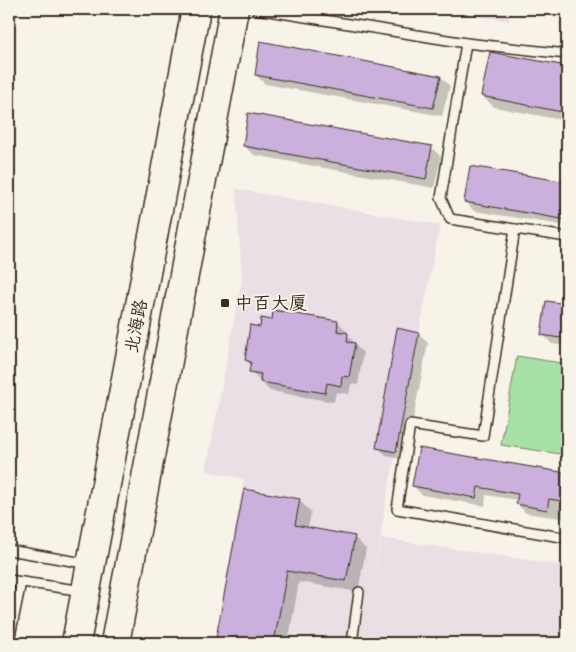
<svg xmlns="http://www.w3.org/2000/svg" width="576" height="652" font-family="Mynerve,'LXGW WenKai TC',sans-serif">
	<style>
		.built { fill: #eadfe5 }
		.green { fill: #a7e1a6; stroke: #718662 }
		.shadow { fill: #0003 }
		.building { fill: #cbb0de; stroke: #3b2a1e }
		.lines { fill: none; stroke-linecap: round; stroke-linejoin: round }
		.lane-casing { stroke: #3b2a1e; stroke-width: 12 }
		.primary-casing { stroke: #3b2a1e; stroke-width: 31 }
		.lane { stroke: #f7f3e8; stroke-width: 9 }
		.primary { stroke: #f7f3e8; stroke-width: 28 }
		.poi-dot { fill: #3b2a1e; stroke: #f7f3e8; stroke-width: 2 }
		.labels { text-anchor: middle; stroke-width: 4; stroke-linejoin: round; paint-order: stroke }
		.poi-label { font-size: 18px; fill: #3b2a1e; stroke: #f7f3e8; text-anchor: start }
		.street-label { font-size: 18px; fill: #3b2a1e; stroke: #f7f3e8 }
	</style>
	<rect width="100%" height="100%" fill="#f7f3e8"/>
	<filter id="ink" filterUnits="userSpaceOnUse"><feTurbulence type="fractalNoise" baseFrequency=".02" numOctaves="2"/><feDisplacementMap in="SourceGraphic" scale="10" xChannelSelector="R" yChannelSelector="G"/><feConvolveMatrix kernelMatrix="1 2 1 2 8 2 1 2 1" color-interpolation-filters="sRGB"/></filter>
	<g filter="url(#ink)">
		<g class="built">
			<path d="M 428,9 L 511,9 L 509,21 Z"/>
			<path d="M 236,189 L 440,225 L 386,502 L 373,581 L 381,538 L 567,566 L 567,643 L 215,643 L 244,479 L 206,471 L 242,278 Z"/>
		</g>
		<path class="green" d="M 517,356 L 567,364 L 567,455 L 501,445 Z"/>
		<g class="shadow">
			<path d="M 491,53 L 567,68 L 567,121 L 494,107 L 482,96 Z"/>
			<path d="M 256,75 L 441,77 L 450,86 L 442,116 L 265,84 Z"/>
			<path d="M 244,146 L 432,148 L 441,157 L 434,188 L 254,155 Z"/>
			<path d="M 471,167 L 567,183 L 567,226 L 474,211 L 465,202 Z"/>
			<path d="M 566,300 L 567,346 L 552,344 L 543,335 L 565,305 Z"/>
			<path d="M 273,321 L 338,322 L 347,331 L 346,334 L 356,344 L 356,346 L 363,353 L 358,385 L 351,384 L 349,394 L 336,392 L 334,402 L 270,391 L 251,372 L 252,366 L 246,360 L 261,328 Z"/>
			<path d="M 419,334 L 428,343 L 405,460 L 387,456 L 378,447 Z"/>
			<path d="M 420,449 L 567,474 L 567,519 L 526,513 L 517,504 L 518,500 L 486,495 L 485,506 L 422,495 L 413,486 Z"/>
			<path d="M 245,491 L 299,500 L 311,512 L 308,529 L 354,537 L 366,549 L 358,592 L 299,582 L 288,643 L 217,643 Z"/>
		</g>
		<g class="building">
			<path d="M 260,41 L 441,76 L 433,108 L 255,75 Z"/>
			<path d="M 490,52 L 567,66 L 567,113 L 481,96 Z"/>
			<path d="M 248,113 L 432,146 L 426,179 L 243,146 Z"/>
			<path d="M 470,166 L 567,182 L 567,220 L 464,202 Z"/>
			<path d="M 546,301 L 567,304 L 567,339 L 541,335 Z"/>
			<path d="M 273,310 L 338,321 L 337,331 L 348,333 L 347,342 L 355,343 L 349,377 L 342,376 L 341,386 L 327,383 L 325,393 L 260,382 L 261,374 L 249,372 L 251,362 L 245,360 L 250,325 L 260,327 L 261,318 L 272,320 Z"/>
			<path d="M 397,328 L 419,333 L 396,452 L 376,448 Z"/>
			<path d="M 419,448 L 567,473 L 567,502 L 549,499 L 547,510 L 516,504 L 518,494 L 478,487 L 476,498 L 412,486 Z"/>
			<path d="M 244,489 L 300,499 L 295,525 L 355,536 L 346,581 L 287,571 L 274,643 L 215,643 Z"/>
		</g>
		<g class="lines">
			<g class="lane-casing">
				<g id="lane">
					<path d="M 256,9 L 466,43 L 567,54"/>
					<path d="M 466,43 L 441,198 L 450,219 L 567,237"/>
					<path d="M 515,229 L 483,436 L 410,425 L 397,509 L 567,538"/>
					<path d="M 9,550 L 89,564"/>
					<path d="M 9,580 L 83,591"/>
					<path d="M 9,641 L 21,582"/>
					<path d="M 352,643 L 359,592"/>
				</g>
			</g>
			<g class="primary-casing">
				<g id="primary">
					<path d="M 76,643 L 196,9"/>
					<path d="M 115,643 L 234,9"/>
				</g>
			</g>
			<use href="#lane" class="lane"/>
			<use href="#primary" class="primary"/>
		</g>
	</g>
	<rect class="poi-dot" x="220" y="298" width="10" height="10" rx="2.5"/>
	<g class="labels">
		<g class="poi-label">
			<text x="235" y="309">中百大厦</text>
		</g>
		<g class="street-label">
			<text transform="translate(136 326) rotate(-79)" y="6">北海路</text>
		</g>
	</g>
	<rect width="576" height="652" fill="none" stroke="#f7f3e8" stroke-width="30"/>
	<rect x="15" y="15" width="546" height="622" fill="none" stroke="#3b2a1e" stroke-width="2" filter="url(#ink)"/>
</svg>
